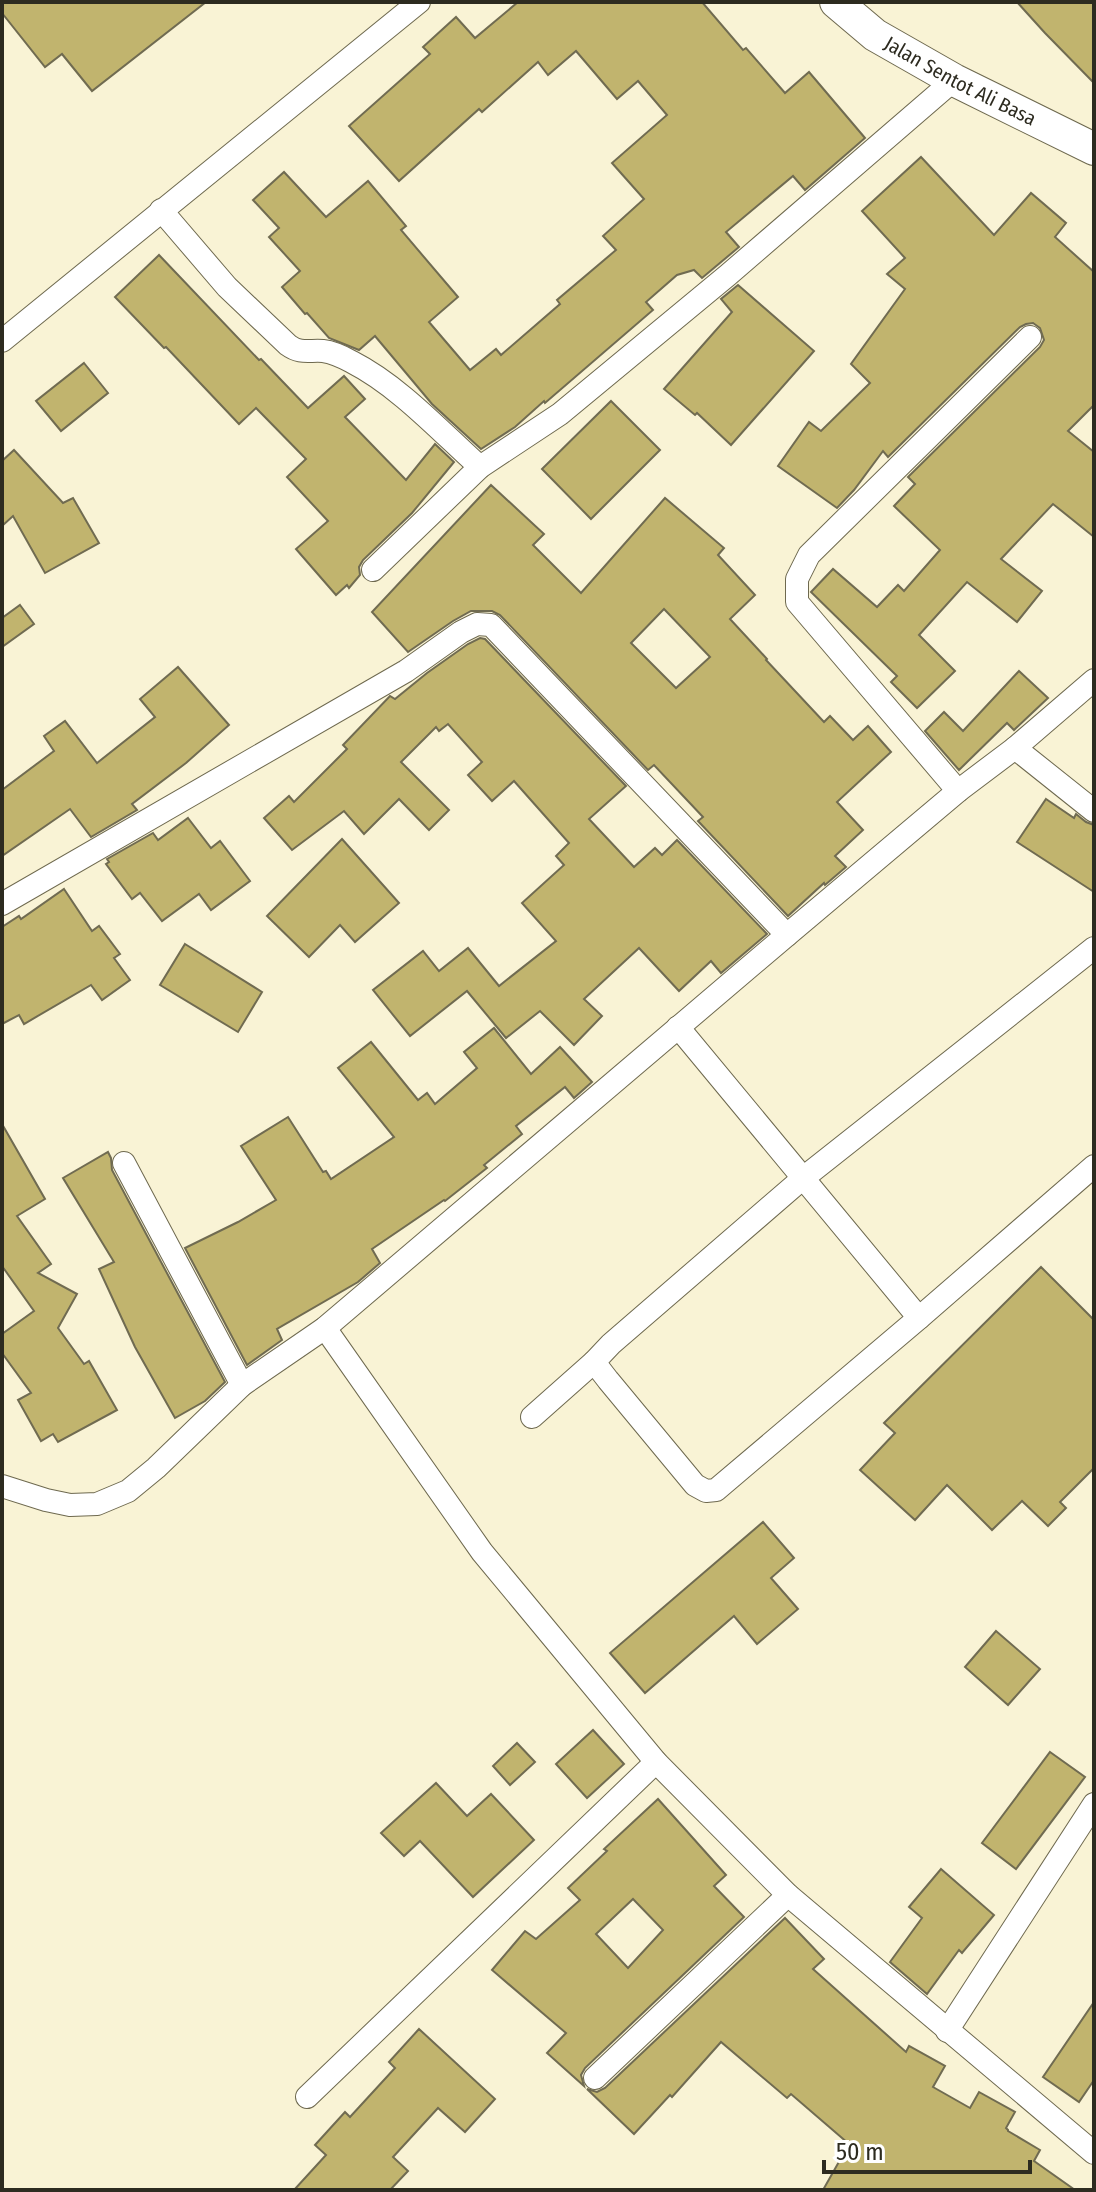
<svg xmlns="http://www.w3.org/2000/svg" width="1096" height="2192" font-family="'Fira Sans Condensed',sans-serif">
	<style>
		.building { fill: #c1b46e; stroke: #706b51; stroke-width: 2; fill-rule: evenodd }
		.lines { fill: none; stroke-linecap: round; stroke-linejoin: round }
		.minor-casing { stroke: #6e694f; stroke-width: 24 }
		.secondary-casing { stroke: #6e694f; stroke-width: 34 }
		.minor { stroke: #fff; stroke-width: 22 }
		.secondary { stroke: #fff; stroke-width: 32 }
		.labels { text-anchor: middle; stroke-width: 7; stroke-linejoin: round; paint-order: stroke }
		.street-label { font-size: 20px; fill: #2d2b20; stroke: #fff }
	</style>
	<rect width="100%" height="100%" fill="#f9f3d5"/>
	<g class="building">
		<path d="M 2,2 L 206,2 L 92,91 L 62,54 L 45,67 L 2,13 Z"/>
		<path d="M 518,2 L 702,2 L 743,50 L 746,48 L 785,93 L 809,72 L 865,138 L 805,190 L 793,176 L 726,232 L 739,247 L 702,278 L 694,270 L 677,275 L 646,302 L 653,310 L 545,403 L 544,401 L 515,427 L 481,449 L 432,404 L 375,336 L 359,350 L 329,338 L 307,313 L 305,314 L 282,287 L 300,271 L 269,237 L 279,228 L 253,200 L 284,172 L 326,217 L 368,181 L 406,226 L 401,230 L 458,297 L 429,322 L 470,370 L 496,349 L 501,355 L 560,304 L 557,300 L 616,250 L 603,236 L 644,199 L 612,163 L 667,115 L 638,81 L 617,99 L 576,51 L 548,75 L 538,62 L 482,112 L 479,109 L 399,181 L 349,126 L 430,54 L 423,47 L 456,17 L 475,38 Z"/>
		<path d="M 1017,2 L 1094,2 L 1094,83 L 1045,33 Z"/>
		<path d="M 921,157 L 994,235 L 1031,193 L 1066,223 L 1055,237 L 1094,272 L 1094,405 L 1068,431 L 1094,452 L 1094,537 L 1053,504 L 1001,559 L 1042,591 L 1017,622 L 967,582 L 919,635 L 955,671 L 917,708 L 891,682 L 897,676 L 811,592 L 833,569 L 877,607 L 898,585 L 904,591 L 940,550 L 894,506 L 915,484 L 908,477 L 1040,347 L 1044,340 L 1040,328 L 1033,323 L 1026,324 L 1020,327 L 888,457 L 883,451 L 854,490 L 837,508 L 778,466 L 809,422 L 821,431 L 870,383 L 851,364 L 905,289 L 887,274 L 905,258 L 862,211 Z"/>
		<path d="M 159,255 L 259,360 L 261,359 L 308,408 L 344,376 L 365,399 L 345,417 L 406,480 L 435,444 L 454,462 L 412,513 L 363,560 L 359,567 L 360,575 L 349,588 L 347,585 L 336,595 L 296,549 L 328,521 L 287,477 L 306,459 L 256,408 L 239,424 L 166,347 L 164,348 L 115,297 Z"/>
		<path d="M 738,285 L 814,351 L 731,445 L 697,413 L 695,415 L 664,389 L 732,312 L 721,299 Z"/>
		<path d="M 84,363 L 108,393 L 61,431 L 36,401 Z"/>
		<path d="M 611,401 L 660,450 L 591,519 L 542,469 Z"/>
		<path d="M 14,450 L 63,503 L 73,498 L 99,543 L 45,573 L 13,516 L 2,526 L 2,461 Z"/>
		<path d="M 491,485 L 544,534 L 533,545 L 581,593 L 665,498 L 724,548 L 718,555 L 755,595 L 730,619 L 767,659 L 766,660 L 824,722 L 830,716 L 853,740 L 868,726 L 891,752 L 837,802 L 863,830 L 835,856 L 846,867 L 825,885 L 824,883 L 788,916 L 698,821 L 703,817 L 654,765 L 648,770 L 500,615 L 492,611 L 471,611 L 453,621 L 408,652 L 372,612 ZM 664,609 L 710,657 L 676,688 L 631,643 Z"/>
		<path d="M 20,605 L 34,624 L 2,647 L 2,618 Z"/>
		<path d="M 480,638 L 485,639 L 626,786 L 589,819 L 634,867 L 655,848 L 662,855 L 677,840 L 767,934 L 721,973 L 711,961 L 679,991 L 639,948 L 584,999 L 602,1016 L 574,1045 L 540,1011 L 506,1038 L 467,991 L 410,1036 L 373,990 L 423,951 L 439,971 L 468,948 L 499,986 L 556,941 L 522,903 L 564,865 L 556,856 L 569,843 L 514,781 L 492,801 L 468,775 L 482,762 L 448,724 L 439,731 L 436,727 L 401,762 L 449,810 L 429,830 L 399,799 L 364,834 L 344,811 L 292,850 L 264,818 L 289,796 L 294,802 L 347,749 L 343,745 L 390,696 L 395,699 L 427,673 L 468,644 Z"/>
		<path d="M 178,667 L 229,725 L 186,763 L 132,804 L 137,810 L 91,837 L 70,809 L 2,856 L 2,790 L 54,751 L 44,736 L 65,721 L 97,763 L 155,717 L 140,699 Z"/>
		<path d="M 1019,671 L 1048,698 L 1014,730 L 1007,723 L 959,770 L 925,731 L 944,712 L 963,731 Z"/>
		<path d="M 1046,799 L 1074,818 L 1076,814 L 1086,822 L 1094,825 L 1094,892 L 1017,842 Z"/>
		<path d="M 188,818 L 211,848 L 220,841 L 250,881 L 211,910 L 199,894 L 162,921 L 140,893 L 132,899 L 106,864 L 109,862 L 107,859 L 153,833 L 158,840 Z"/>
		<path d="M 342,839 L 399,903 L 355,942 L 340,925 L 309,957 L 267,916 Z"/>
		<path d="M 64,889 L 92,931 L 99,926 L 120,954 L 114,958 L 130,980 L 102,1000 L 91,985 L 24,1024 L 19,1015 L 2,1024 L 2,927 L 19,916 L 21,919 Z"/>
		<path d="M 185,944 L 262,992 L 238,1032 L 160,985 Z"/>
		<path d="M 494,1028 L 531,1074 L 560,1047 L 592,1082 L 574,1098 L 565,1087 L 516,1126 L 522,1134 L 484,1165 L 487,1168 L 445,1201 L 444,1200 L 372,1249 L 380,1263 L 358,1282 L 277,1329 L 282,1340 L 247,1365 L 185,1248 L 238,1222 L 276,1200 L 241,1146 L 288,1117 L 323,1172 L 326,1171 L 331,1179 L 394,1137 L 338,1068 L 371,1042 L 418,1100 L 427,1093 L 435,1104 L 477,1068 L 464,1052 Z"/>
		<path d="M 2,1124 L 45,1199 L 17,1216 L 51,1264 L 38,1273 L 77,1294 L 58,1328 L 84,1364 L 89,1361 L 117,1410 L 58,1442 L 53,1434 L 41,1441 L 18,1400 L 31,1393 L 2,1353 L 2,1334 L 34,1311 L 2,1266 Z"/>
		<path d="M 108,1152 L 111,1158 L 112,1170 L 225,1382 L 205,1401 L 175,1418 L 135,1347 L 99,1269 L 114,1262 L 63,1178 Z"/>
		<path d="M 1041,1267 L 1094,1320 L 1094,1468 L 1060,1502 L 1066,1508 L 1048,1526 L 1022,1501 L 992,1530 L 947,1485 L 915,1520 L 860,1470 L 895,1433 L 884,1423 Z"/>
		<path d="M 763,1522 L 794,1558 L 771,1578 L 798,1609 L 757,1644 L 734,1616 L 645,1693 L 610,1653 Z"/>
		<path d="M 996,1631 L 1040,1669 L 1008,1705 L 965,1667 Z"/>
		<path d="M 593,1730 L 624,1764 L 587,1798 L 556,1764 Z"/>
		<path d="M 517,1743 L 535,1762 L 510,1785 L 493,1766 Z"/>
		<path d="M 1050,1752 L 1085,1777 L 1016,1869 L 982,1843 Z"/>
		<path d="M 436,1783 L 467,1816 L 491,1794 L 534,1840 L 473,1897 L 420,1841 L 404,1856 L 381,1833 Z"/>
		<path d="M 658,1799 L 726,1875 L 714,1886 L 744,1917 L 585,2068 L 581,2075 L 584,2086 L 547,2053 L 566,2033 L 492,1970 L 525,1931 L 536,1939 L 580,1900 L 568,1888 L 607,1851 L 604,1849 ZM 633,1899 L 663,1930 L 628,1968 L 596,1934 Z"/>
		<path d="M 941,1869 L 994,1915 L 962,1953 L 959,1950 L 927,1994 L 890,1962 L 922,1918 L 909,1907 Z"/>
		<path d="M 785,1918 L 824,1959 L 813,1969 L 906,2052 L 909,2046 L 945,2066 L 933,2087 L 970,2108 L 979,2092 L 1015,2112 L 1006,2128 L 1008,2130 L 1008,2131 L 1040,2150 L 1034,2161 L 1075,2190 L 823,2190 L 849,2144 L 791,2094 L 787,2098 L 721,2042 L 672,2097 L 670,2095 L 634,2134 L 587,2089 L 597,2092 L 605,2088 Z"/>
		<path d="M 1094,2002 L 1094,2080 L 1079,2102 L 1043,2077 Z"/>
		<path d="M 419,2029 L 495,2099 L 465,2132 L 438,2108 L 393,2157 L 408,2171 L 390,2190 L 294,2190 L 326,2155 L 315,2145 L 345,2112 L 350,2117 L 395,2068 L 389,2062 Z"/>
	</g>
	<g class="lines">
		<g class="minor-casing">
			<g id="minor">
				<path d="M 161,210 L 227,287 L 288,345 C 300,354 309,350 323,351 C 332,352 343,357 352,362 C 399,386 441,432 480,467"/>
				<path d="M 2,341 L 419,2"/>
				<path d="M 373,570 L 480,467 L 560,414 L 728,275 L 954,80"/>
				<path d="M 1015,748 L 1094,811"/>
				<path d="M 958,791 L 797,602 L 797,579 L 809,555 L 1030,337"/>
				<path d="M 2,904 L 406,671 L 461,632 L 477,624 L 491,625 L 787,935"/>
				<path d="M 1094,948 L 802,1179 L 611,1344 L 594,1362 L 608,1380 L 695,1485 L 706,1491 L 716,1490 L 919,1318 L 1094,1166"/>
				<path d="M 678,1027 L 919,1318"/>
				<path d="M 124,1163 L 242,1385"/>
				<path d="M 325,1328 L 482,1552 L 656,1762 L 788,1895 L 1094,2153"/>
				<path d="M 532,1417 L 594,1362"/>
				<path d="M 2,1486 L 46,1500 L 70,1505 L 97,1504 L 128,1491 L 156,1468 L 242,1385 L 325,1328 L 787,935 L 958,791 L 1015,748 L 1094,680"/>
				<path d="M 947,2031 L 1094,1804"/>
				<path d="M 595,2078 L 788,1895"/>
				<path d="M 307,2097 L 656,1762"/>
			</g>
		</g>
		<g class="secondary-casing">
			<g id="secondary">
				<path id="s1" d="M 836,2 L 875,35 L 954,80 L 1094,149"/>
			</g>
		</g>
		<use href="#minor" class="minor"/>
		<use href="#secondary" class="secondary"/>
	</g>
	<g class="labels">
		<g class="street-label">
			<text dy="7" stroke="none"><textPath href="#s1" startOffset="148">Jalan Sentot Ali Basa</textPath></text>
		</g>
	</g>
	<rect width="1096" height="2192" fill="none" stroke="#2d2b20" stroke-width="8"/>
	<path d="M824 2160v12h206v-12" fill="none" stroke="#2d2b20" stroke-width="4"/>
	<text x="836" y="2160" font-size="24" fill="#2d2b20" stroke="#ffffff" stroke-width="6" paint-order="stroke">50 m</text>
</svg>
